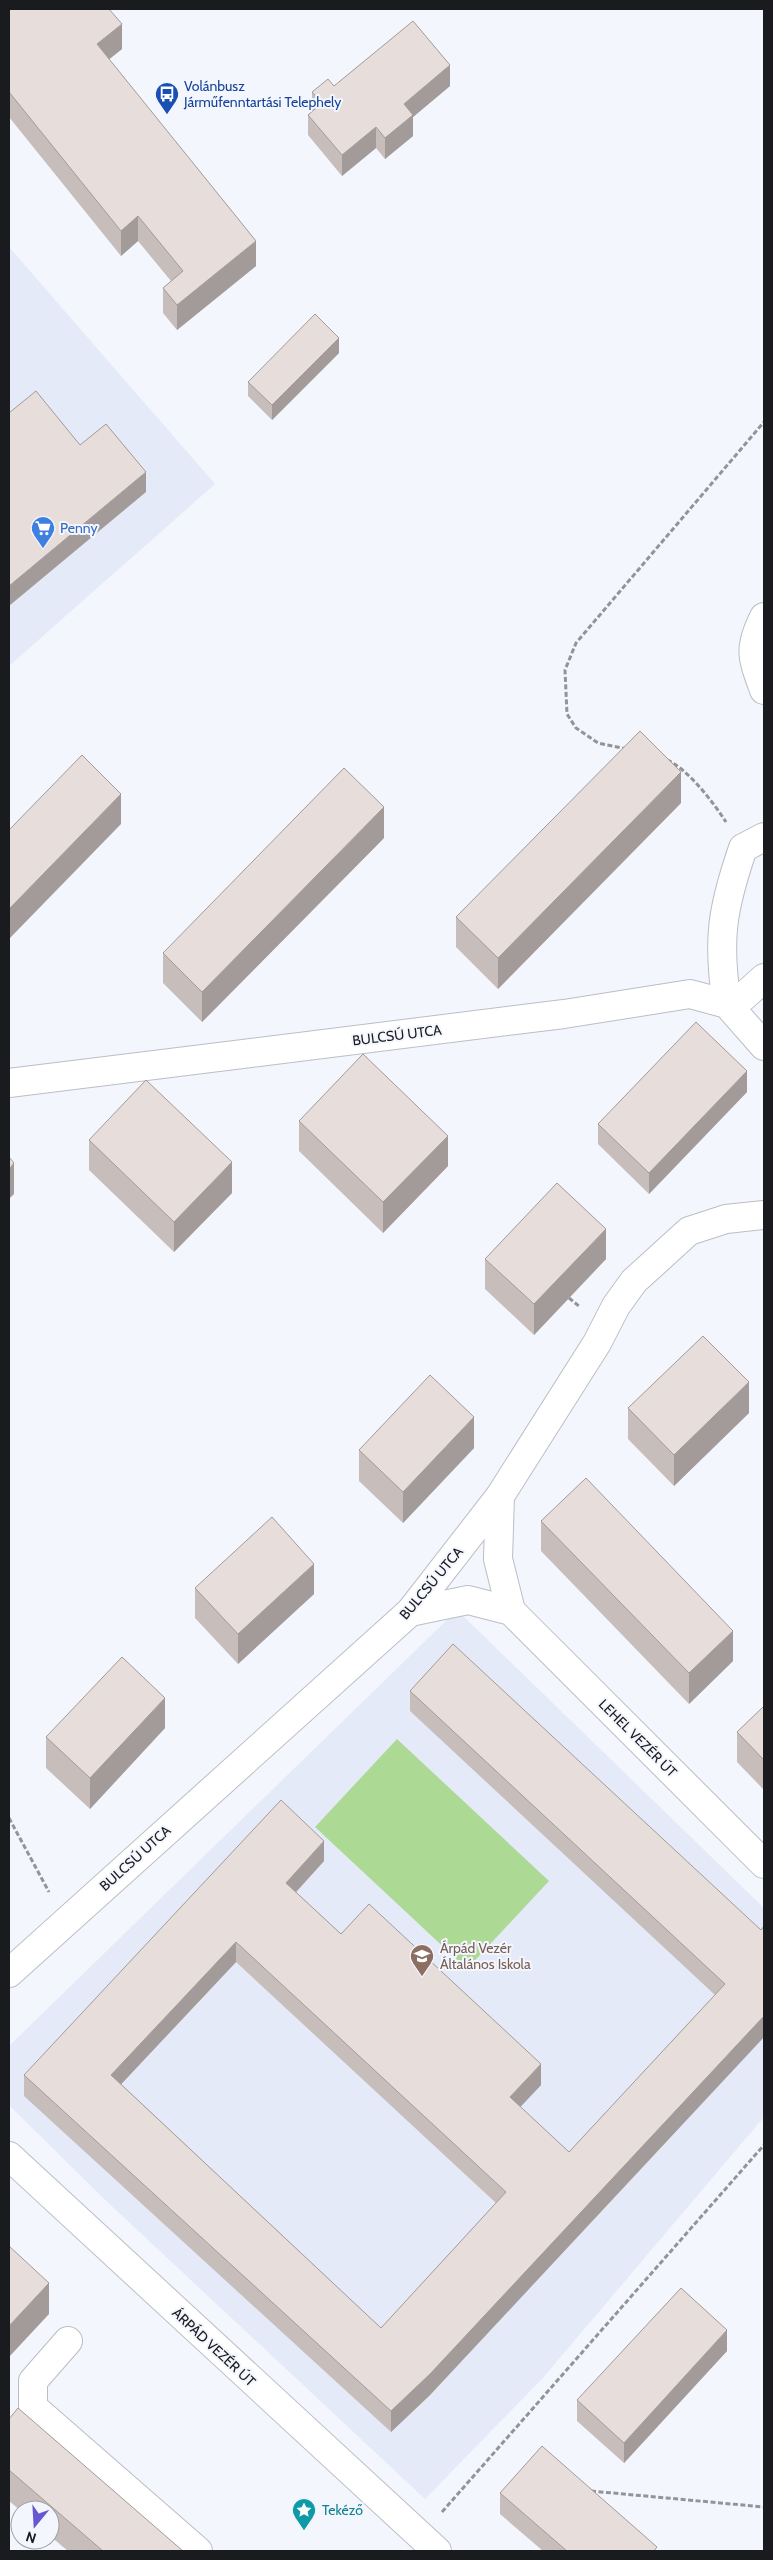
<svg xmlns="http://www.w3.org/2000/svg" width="773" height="2560" font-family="Cabin,sans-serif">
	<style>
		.built { fill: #e5eaf9 }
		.green { fill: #acda94 }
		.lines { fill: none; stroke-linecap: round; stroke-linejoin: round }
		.minor-casing { stroke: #bbbec5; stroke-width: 30 }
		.path { stroke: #92949a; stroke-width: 3; stroke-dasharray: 5 2.5; stroke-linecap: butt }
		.minor { stroke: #fff; stroke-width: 28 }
		.wall { fill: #c7bebc; fill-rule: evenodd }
		.shaded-wall { fill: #a29b99 }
		.building { fill: #e7dddb; stroke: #a29b99; fill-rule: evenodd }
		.labels { text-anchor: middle; stroke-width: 4; stroke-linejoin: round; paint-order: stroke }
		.transit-label { font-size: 14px; fill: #164399; stroke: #f3f6fd; text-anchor: start }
		.shop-label { font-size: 14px; fill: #366cbe; stroke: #f3f6fd; text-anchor: start }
		.street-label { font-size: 14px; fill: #1a1b1e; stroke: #f3f6fd }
		.education-label { font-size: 14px; fill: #785e54; stroke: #f3f6fd; text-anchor: start }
		.culture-label { font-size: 14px; fill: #0d838f; stroke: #f3f6fd; text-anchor: start }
	</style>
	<rect width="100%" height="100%" fill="#f3f6fd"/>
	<g class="built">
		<path d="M 9,247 L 215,484 L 9,666 Z"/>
		<path d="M 457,1610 L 764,1908 L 764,2117 L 542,2379 L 425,2499 L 102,2197 L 9,2105 L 9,2046 Z"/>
	</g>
	<path class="green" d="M 397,1739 L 549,1881 L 467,1969 L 315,1827 Z"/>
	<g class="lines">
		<g class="minor-casing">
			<g id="minor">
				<path d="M 764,617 C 748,649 752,657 764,690"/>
				<path d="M 764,837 L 743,848 C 722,909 717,940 727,1004 L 743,997 L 764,978"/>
				<path d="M 9,1083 L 564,1014 L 690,994 L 727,1004 L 764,1046"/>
				<path d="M 500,1496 L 498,1559 L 511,1611"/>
				<path d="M 410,1612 L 468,1600 L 511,1611 L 764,1864"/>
				<path d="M 9,1973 L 410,1612 L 500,1496 L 597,1343 L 616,1306 L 634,1281 L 689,1231 L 726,1219 L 764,1215"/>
				<path d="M 9,2156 L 437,2551"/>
				<path d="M 68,2341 L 33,2381 L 33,2407 L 198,2551"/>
			</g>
		</g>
		<g class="path">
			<path d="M 627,749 L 598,743 L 576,728 L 567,714 L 565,670 L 576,643 L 764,422"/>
			<path d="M 667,760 C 688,769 713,802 726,822"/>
			<path d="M 569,1298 L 580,1307"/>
			<path d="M 9,1818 L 49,1892"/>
			<path d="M 591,2491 L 764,2507"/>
			<path d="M 442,2512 L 764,2145"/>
		</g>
		<use href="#minor" class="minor"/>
	</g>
	<g class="wall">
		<path d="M 9,9 L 122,49 L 109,59 L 256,266 L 177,330 L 163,313 L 163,288 L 171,281 L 138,241 L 121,256 L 9,117 Z"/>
		<path d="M 334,86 L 450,86 L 413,117 L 413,136 L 385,159 L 376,148 L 342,176 L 308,135 L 308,115 L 312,112 L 312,92 Z"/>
		<path d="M 339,353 L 272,420 L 248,396 L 248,382 Z"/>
		<path d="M 681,803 L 498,989 L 456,947 L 456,917 Z"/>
		<path d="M 384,838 L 202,1022 L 163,983 L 163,953 Z"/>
		<path d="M 747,1092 L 649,1194 L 598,1144 L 598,1124 Z"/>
		<path d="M 299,1121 L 448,1166 L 383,1233 L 299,1151 Z"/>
		<path d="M 89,1140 L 232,1193 L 174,1252 L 89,1170 Z"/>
		<path d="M 485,1259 L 606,1259 L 534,1335 L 485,1289 Z"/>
		<path d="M 628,1408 L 749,1413 L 674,1486 L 628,1439 Z"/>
		<path d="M 474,1448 L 403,1523 L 359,1481 L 359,1450 Z"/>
		<path d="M 541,1521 L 733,1661 L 689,1704 L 541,1551 Z"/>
		<path d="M 195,1588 L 314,1594 L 238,1664 L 195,1618 Z"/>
		<path d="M 410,1691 L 761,1930 L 764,1926 L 764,2037 L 430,2395 L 391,2432 L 24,2096 L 24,2075 L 324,1861 L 296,1892 L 341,1934 L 541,2085 L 520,2107 L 569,2152 L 715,1995 L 410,1711 ZM 236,1962 L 496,2203 L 381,2328 L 121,2084 Z"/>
		<path d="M 764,1706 L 764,1790 L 737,1762 L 737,1732 Z"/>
		<path d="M 165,1728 L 90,1809 L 46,1768 L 46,1737 Z"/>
		<path d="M 727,2351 L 624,2463 L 577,2421 L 577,2400 Z"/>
		<path d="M 9,2419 L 183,2551 L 68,2551 L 50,2536 L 50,2510 L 20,2510 L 9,2501 Z"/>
		<path d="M 500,2493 L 657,2551 L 543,2551 L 500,2514 Z"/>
	</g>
	<g class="shaded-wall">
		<path d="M 122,24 L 122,49 L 97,69 L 97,44 Z"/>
		<path d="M 450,65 L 450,86 L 413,117 L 413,136 L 385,159 L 385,138 L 404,104 Z"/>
		<path d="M 376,127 L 376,148 L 342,176 L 342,155 Z"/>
		<path d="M 138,216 L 138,241 L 121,256 L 121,231 Z"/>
		<path d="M 256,241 L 256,266 L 177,330 L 177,305 Z"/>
		<path d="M 339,338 L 339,353 L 272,420 L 272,405 Z"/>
		<path d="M 146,472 L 146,492 L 9,606 L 9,586 Z"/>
		<path d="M 681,772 L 681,803 L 498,989 L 498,958 Z"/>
		<path d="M 121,794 L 121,824 L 9,939 L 9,909 Z"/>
		<path d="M 384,807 L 384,838 L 202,1022 L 202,992 Z"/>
		<path d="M 747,1071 L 747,1092 L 649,1194 L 649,1173 Z"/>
		<path d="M 448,1136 L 448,1166 L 383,1233 L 383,1202 Z"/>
		<path d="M 232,1162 L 232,1193 L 174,1252 L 174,1222 Z"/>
		<path d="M 14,1163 L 14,1194 L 9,1199 L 9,1169 Z"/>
		<path d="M 606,1229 L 606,1259 L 534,1335 L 534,1304 Z"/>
		<path d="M 749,1382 L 749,1413 L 674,1486 L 674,1455 Z"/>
		<path d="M 474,1417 L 474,1448 L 403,1523 L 403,1492 Z"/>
		<path d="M 314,1564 L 314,1594 L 238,1664 L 238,1634 Z"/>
		<path d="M 10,1614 L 10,1634 L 9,1635 L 9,1615 Z"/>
		<path d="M 733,1631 L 733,1661 L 689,1704 L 689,1673 Z"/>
		<path d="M 165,1698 L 165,1728 L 90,1809 L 90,1778 Z"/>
		<path d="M 324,1841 L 324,1861 L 286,1903 L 286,1883 Z"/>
		<path d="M 236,1942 L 236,1962 L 111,2095 L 111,2075 Z"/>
		<path d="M 764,2016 L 764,2037 L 430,2395 L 391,2432 L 391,2411 Z"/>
		<path d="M 541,2064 L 541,2085 L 510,2118 L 510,2097 Z"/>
		<path d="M 49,2283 L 49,2314 L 9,2357 L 9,2326 Z"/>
		<path d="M 727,2330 L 727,2351 L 624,2463 L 624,2443 Z"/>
	</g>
	<g class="building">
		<path d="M 9,9 L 109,9 L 122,24 L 97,44 L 256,241 L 177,305 L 163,288 L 183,271 L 138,216 L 121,231 L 9,92 Z"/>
		<path d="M 413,21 L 450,65 L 404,104 L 413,115 L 385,138 L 376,127 L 342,155 L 308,115 L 322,103 L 312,92 L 328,79 L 334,86 Z"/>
		<path d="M 315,314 L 339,338 L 272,405 L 248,382 Z"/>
		<path d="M 36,391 L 80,445 L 106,424 L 146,472 L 9,586 L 9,413 Z"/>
		<path d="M 640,731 L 681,772 L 498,958 L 456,917 Z"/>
		<path d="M 82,755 L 121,794 L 9,909 L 9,830 Z"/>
		<path d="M 344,768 L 384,807 L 202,992 L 163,953 Z"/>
		<path d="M 696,1022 L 747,1071 L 649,1173 L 598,1124 Z"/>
		<path d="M 363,1054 L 448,1136 L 383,1202 L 299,1121 Z"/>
		<path d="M 146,1080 L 232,1162 L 174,1222 L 89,1140 Z"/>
		<path d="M 9,1157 L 14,1163 L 9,1169 Z"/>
		<path d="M 557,1183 L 606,1229 L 534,1304 L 485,1259 Z"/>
		<path d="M 703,1336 L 749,1382 L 674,1455 L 628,1408 Z"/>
		<path d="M 430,1375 L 474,1417 L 403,1492 L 359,1450 Z"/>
		<path d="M 586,1478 L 733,1631 L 689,1673 L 541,1521 Z"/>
		<path d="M 272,1517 L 314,1564 L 238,1634 L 195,1588 Z"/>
		<path d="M 453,1644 L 761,1930 L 764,1926 L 764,2016 L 430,2374 L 391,2411 L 24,2075 L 281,1800 L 324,1841 L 286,1883 L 341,1934 L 369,1904 L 541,2064 L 510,2097 L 569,2152 L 725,1984 L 410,1691 ZM 236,1942 L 506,2192 L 381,2328 L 111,2075 Z"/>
		<path d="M 122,1657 L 165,1698 L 90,1778 L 46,1737 Z"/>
		<path d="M 764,1706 L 764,1760 L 737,1732 Z"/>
		<path d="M 9,2246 L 49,2283 L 9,2326 Z"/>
		<path d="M 681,2288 L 727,2330 L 624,2443 L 577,2400 Z"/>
		<path d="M 18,2408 L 183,2551 L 103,2551 L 9,2470 L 9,2419 Z"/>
		<path d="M 542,2446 L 657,2547 L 654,2551 L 567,2551 L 500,2493 Z"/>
	</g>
	<defs>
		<g id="bus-pin" transform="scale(1.25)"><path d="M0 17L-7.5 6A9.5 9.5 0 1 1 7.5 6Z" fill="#1a4fb4" stroke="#f3f6fd"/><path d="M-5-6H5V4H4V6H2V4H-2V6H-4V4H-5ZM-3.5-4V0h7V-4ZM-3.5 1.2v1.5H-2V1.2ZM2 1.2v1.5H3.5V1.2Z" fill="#fff"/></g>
		<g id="supermarket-pin" transform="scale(1.25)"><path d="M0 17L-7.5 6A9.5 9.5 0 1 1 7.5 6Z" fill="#3f7fe0" stroke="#f3f6fd"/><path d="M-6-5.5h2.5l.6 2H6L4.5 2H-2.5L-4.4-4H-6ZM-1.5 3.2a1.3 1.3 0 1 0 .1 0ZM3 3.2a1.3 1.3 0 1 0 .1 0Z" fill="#fff"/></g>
		<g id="school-pin" transform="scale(1.25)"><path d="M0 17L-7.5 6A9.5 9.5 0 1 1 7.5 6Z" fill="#8d6e63" stroke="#f3f6fd"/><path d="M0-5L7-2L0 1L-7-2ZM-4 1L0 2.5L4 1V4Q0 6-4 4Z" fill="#fff"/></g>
		<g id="sight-pin" transform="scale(1.25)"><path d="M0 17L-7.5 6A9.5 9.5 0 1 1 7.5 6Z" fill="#0f9aa8" stroke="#f3f6fd"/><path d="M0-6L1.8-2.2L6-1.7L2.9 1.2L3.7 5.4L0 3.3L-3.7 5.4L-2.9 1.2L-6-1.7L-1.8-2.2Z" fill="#fff"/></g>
	</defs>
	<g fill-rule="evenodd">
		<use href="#bus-pin" x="167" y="94"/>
		<use href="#supermarket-pin" x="43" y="528"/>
		<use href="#school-pin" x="422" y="1956"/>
		<use href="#sight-pin" x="304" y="2510"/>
	</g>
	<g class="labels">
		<g class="transit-label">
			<text x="184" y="91">Volánbusz<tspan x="184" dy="16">Járműfenntartási Telephely</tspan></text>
		</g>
		<g class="shop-label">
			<text x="60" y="533">Penny</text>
		</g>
		<g class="street-label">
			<text transform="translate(397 1035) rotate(-7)" y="5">BULCSÚ UTCA</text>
			<text transform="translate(431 1583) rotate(-50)" y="5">BULCSÚ UTCA</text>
			<text transform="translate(638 1738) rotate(45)" y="5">LEHEL VEZÉR ÚT</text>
			<text transform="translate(135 1858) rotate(-42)" y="5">BULCSÚ UTCA</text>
			<text transform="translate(214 2347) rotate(43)" y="5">ÁRPÁD VEZÉR ÚT</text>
		</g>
		<g class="education-label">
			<text x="440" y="1953">Árpád Vezér<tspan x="440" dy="16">Általános Iskola</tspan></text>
		</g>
		<g class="culture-label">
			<text x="322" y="2515">Tekéző</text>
		</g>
	</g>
	<rect width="773" height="2560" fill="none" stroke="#1a1b1e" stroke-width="20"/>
	<g transform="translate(35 2525) rotate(198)"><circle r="24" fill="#f3f6fd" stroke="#9c9ea4"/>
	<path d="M0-4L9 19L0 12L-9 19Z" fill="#6957d1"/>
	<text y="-8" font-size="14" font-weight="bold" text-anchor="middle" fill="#1a1b1e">N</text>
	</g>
</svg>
